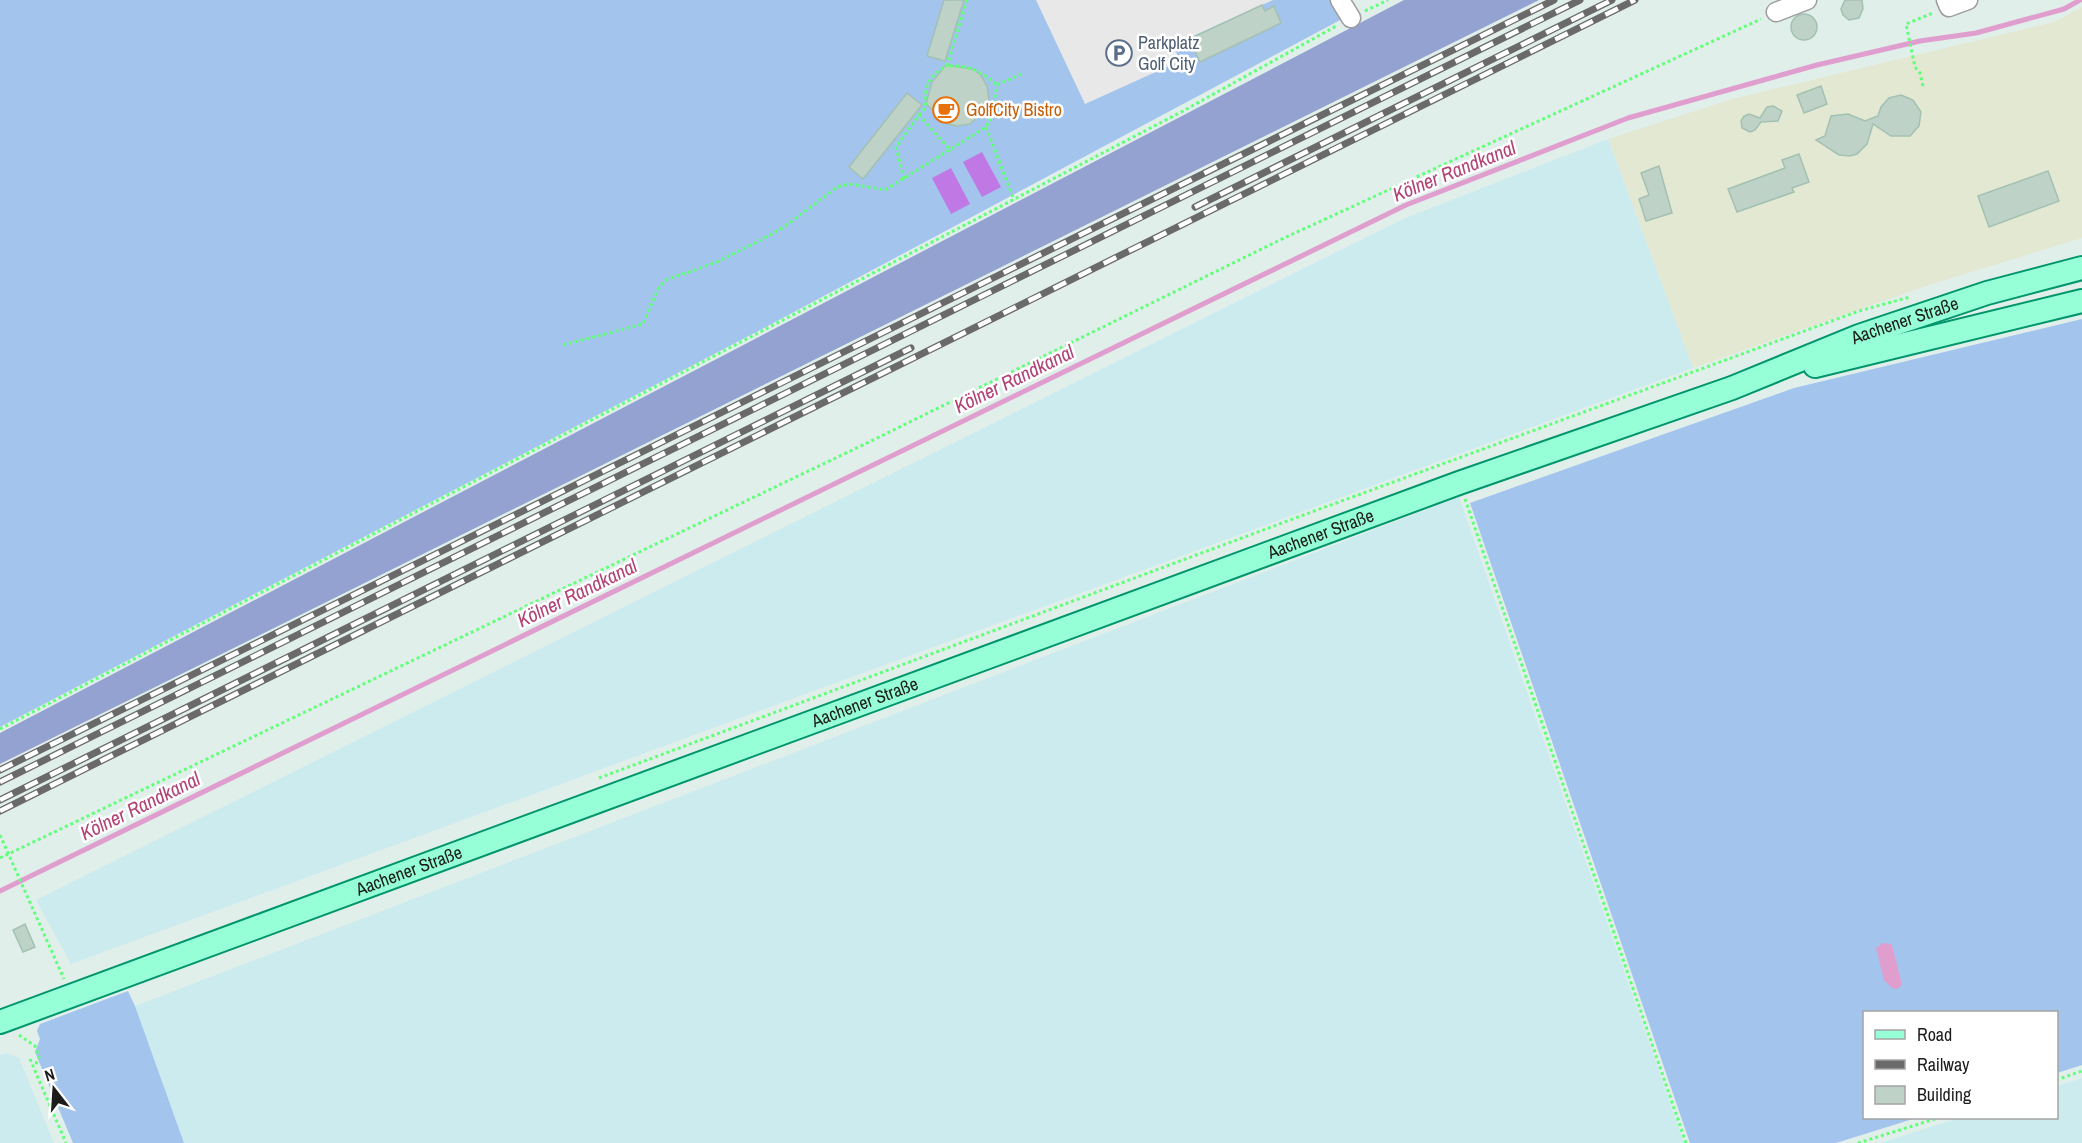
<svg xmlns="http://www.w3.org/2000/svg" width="2082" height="1143" font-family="'Archivo Narrow',sans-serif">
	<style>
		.industrial { fill: #e3e8d2 }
		.farmland { fill: #cbebef }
		.grass { fill: #a3c4ed }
		.forest { fill: #93a2d1 }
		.pitch { fill: #c079e4 }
		.parking { fill: #e8e8e8 }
		.water { fill: #e09ece }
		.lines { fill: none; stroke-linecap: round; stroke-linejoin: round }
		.stream { stroke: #e09ece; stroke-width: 5 }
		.building { fill: #bed2c8; stroke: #a3c1b2; stroke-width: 1.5 }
		.minor-casing { stroke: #9d9d9d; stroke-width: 21 }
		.major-casing { stroke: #00956b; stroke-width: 26 }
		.path { stroke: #62ff7a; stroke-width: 3; stroke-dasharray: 3 3; stroke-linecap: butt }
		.minor { stroke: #fff; stroke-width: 18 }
		.major { stroke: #96ffd7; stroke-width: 22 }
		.rail-casing { stroke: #6a6a6a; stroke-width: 7 }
		.rail { stroke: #fff; stroke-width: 4.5; stroke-dasharray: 14; stroke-linecap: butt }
		.labels { text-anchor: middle; stroke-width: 5; stroke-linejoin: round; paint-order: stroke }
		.service-label { font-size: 18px; fill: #4e5e75; stroke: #fff; text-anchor: start }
		.food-label { font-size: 18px; fill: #c56008; stroke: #fff; text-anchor: start }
		.street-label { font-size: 18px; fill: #1c1c1c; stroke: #fff }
		.water-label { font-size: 20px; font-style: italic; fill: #b24375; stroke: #fff }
	</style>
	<rect width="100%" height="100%" fill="#e1efeb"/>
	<path class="industrial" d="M 2082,7 L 2082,238 L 1929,285 L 1693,368 L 1608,139 L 1732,99 L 2054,22 Z"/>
	<g class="farmland">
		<path d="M 1608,139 L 1693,368 L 71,964 L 36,900 L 1403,219 Z"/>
		<path d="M 1459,497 L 1684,1143 L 184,1143 L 135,1006 Z"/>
		<path d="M 6,1053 L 19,1058 L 54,1143 L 0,1143 L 0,1055 Z"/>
		<path d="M 2082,1078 L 2082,1143 L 1880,1143 L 1959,1118 L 2056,1118 L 2057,1086 Z"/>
	</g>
	<g class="grass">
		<path d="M 0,0 L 1333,0 L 1344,18 L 764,328 L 0,727 Z"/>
		<path d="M 2082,319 L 2082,1065 L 2057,1073 L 2056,1012 L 1864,1012 L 1864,1118 L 1916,1118 L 1836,1143 L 1690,1143 L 1470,503 L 1794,388 Z"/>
		<path d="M 128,991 L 135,1006 L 184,1143 L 73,1143 L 35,1052 L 40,1039 L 37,1031 L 40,1024 Z"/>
	</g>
	<path class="forest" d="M 1404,0 L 1539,0 L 0,764 L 0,733 Z"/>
	<g class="pitch">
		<path d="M 982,152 L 1001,187 L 982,197 L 963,162 Z"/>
		<path d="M 951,168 L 970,204 L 951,214 L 932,178 Z"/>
	</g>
	<path class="parking" d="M 1036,0 L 1273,0 L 1173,45 L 1180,61 L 1085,104 Z"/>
	<path class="water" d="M 1883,943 L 1891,944 L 1893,949 L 1902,985 L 1897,989 L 1892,988 L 1884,980 L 1876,948 Z"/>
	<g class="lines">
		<path class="stream" d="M 0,891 L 1406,205 L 1628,118 L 1817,65 L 1920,41 L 1976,33 L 2064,9 L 2080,0"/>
	</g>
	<g class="building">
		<path d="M 944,0 L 964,0 L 945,61 L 927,56 Z"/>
		<path d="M 1845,0 L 1862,0 L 1863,9 L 1859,18 L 1849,20 L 1843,15 L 1841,9 Z"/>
		<path d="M 1262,5 L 1265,11 L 1274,6 L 1281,23 L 1200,62 L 1189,39 Z"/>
		<circle cx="1804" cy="27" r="13"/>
		<path d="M 946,65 L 972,69 L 980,74 L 987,86 L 989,100 L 986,109 L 970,124 L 957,126 L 948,124 L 926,104 L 932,82 Z"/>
		<path d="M 1821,86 L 1827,104 L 1804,113 L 1797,95 Z"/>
		<path d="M 907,93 L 922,105 L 863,179 L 849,167 Z"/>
		<path d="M 1901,95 L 1913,100 L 1921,112 L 1919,126 L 1910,136 L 1891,136 L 1873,124 L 1867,144 L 1857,154 L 1850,156 L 1839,155 L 1816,140 L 1825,136 L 1831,116 L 1848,114 L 1865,121 L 1878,116 L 1881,107 L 1889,98 Z"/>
		<path d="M 1773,106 L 1782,111 L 1778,121 L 1761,122 L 1755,130 L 1750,132 L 1742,128 L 1741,121 L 1744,116 L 1749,114 L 1760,118 L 1767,107 Z"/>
		<path d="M 1799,154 L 1809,182 L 1792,188 L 1794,192 L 1737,212 L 1728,189 L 1785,168 L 1782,160 Z"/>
		<path d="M 1659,166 L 1672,213 L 1646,221 L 1639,199 L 1649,195 L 1641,173 Z"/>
		<path d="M 2048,171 L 2059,201 L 1989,227 L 1978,196 Z"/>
		<path d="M 25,924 L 35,947 L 23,952 L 13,930 Z"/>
	</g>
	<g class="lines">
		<g class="minor-casing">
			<g id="minor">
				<path d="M 1340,0 L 1351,18"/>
				<path d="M 1946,0 L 1949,7 L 1968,0"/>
				<path d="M 1776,12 L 1807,0"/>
			</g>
		</g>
		<g class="major-casing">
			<g id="major">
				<path d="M 1815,366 L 2082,301"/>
				<path id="s1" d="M 0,1022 L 1459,483 L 1732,388 L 1859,336 L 1987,293 L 2082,268"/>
			</g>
		</g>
		<g class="path">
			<path d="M 967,0 L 947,66 C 969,65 981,71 997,85"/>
			<path d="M 1365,11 L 1388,0"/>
			<path d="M 997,85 L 1021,74"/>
			<path d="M 1923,86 L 1920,73 L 1915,67 L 1906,24 L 1933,13"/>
			<path d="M 919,115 L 926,107 C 923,87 929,75 947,66"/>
			<path d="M 986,127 L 1014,200"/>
			<path d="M 904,179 L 896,147 L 919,115 L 951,151"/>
			<path d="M 563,345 L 643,324 L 658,289 L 666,280 L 717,262 L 761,240 L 784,227 L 837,187 L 849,184 L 885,190 L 986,127 L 992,116 L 997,85"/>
			<path d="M 1465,499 L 1686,1143"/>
			<path d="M 0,729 L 1183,111 L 1338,25"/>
			<path d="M 599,778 L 1298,517 L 1859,311 L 1910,297"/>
			<path d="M 0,835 L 64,979"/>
			<path d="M 0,858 L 867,443 L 1286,237 L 1761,19"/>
			<path d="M 19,1035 L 35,1046 L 39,1057 L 35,1066"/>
			<path d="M 30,1059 L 66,1143"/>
			<path d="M 2056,1080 L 2082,1071"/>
			<path d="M 1858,1143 L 1938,1118"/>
		</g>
		<use href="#minor" class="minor"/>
		<use href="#major" class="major"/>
		<g class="rail-casing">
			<g id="rail">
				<path d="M 1195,207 L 1612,0"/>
				<path d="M 0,770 L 1554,0"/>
				<path d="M 0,782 L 1580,0"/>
				<path d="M 0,800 L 911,348"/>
				<path d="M 0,811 L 1635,0"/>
			</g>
		</g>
		<use href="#rail" class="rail"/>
	</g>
	<defs>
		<g id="parking-ring" transform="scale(1.35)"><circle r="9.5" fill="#fff" stroke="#5c6f8a" stroke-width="1.5"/><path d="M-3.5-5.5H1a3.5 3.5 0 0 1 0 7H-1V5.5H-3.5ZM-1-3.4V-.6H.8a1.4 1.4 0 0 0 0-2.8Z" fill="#5c6f8a"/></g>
		<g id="cafe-ring" transform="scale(1.35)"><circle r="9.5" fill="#fff" stroke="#e8710a" stroke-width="1.5"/><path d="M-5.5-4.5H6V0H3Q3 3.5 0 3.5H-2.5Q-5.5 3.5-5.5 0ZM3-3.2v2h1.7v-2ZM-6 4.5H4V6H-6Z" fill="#e8710a"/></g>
	</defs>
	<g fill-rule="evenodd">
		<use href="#parking-ring" x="1119" y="53"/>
		<use href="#cafe-ring" x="946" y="110"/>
	</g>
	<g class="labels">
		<g class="service-label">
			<text x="1138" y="49">Parkplatz<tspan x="1138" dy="21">Golf City</tspan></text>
		</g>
		<g class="food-label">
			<text x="966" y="116">GolfCity Bistro</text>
		</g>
		<g class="street-label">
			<text dy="6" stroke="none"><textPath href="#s1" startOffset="2030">Aachener Straße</textPath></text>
			<text dy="6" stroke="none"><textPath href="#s1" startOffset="1408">Aachener Straße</textPath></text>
			<text dy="6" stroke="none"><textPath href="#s1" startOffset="922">Aachener Straße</textPath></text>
			<text dy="6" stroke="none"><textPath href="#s1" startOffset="436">Aachener Straße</textPath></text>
		</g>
		<g class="water-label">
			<text transform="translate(1454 171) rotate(-22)" y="7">Kölner Randkanal</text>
			<text transform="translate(1014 379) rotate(-26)" y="7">Kölner Randkanal</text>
			<text transform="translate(577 593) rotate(-26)" y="7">Kölner Randkanal</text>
			<text transform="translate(140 806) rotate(-26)" y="7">Kölner Randkanal</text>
		</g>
	</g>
	<rect x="1863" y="1011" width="195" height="108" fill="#ffffff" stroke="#a4a4a4" stroke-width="1.5"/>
	<rect x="1875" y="1030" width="30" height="9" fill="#96ffd7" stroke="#a4a4a4" stroke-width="1.5"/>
	<text x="1917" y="1041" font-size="18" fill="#1c1c1c">Road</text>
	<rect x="1875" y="1060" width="30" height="9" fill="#6a6a6a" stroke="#a4a4a4" stroke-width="1.5"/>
	<text x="1917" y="1071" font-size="18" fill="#1c1c1c">Railway</text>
	<rect x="1875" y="1086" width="30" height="18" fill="#bed2c8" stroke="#a4a4a4" stroke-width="1.5"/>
	<text x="1917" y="1101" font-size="18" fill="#1c1c1c">Building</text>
	<g transform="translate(54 1089) rotate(343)" stroke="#ffffff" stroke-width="4.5" paint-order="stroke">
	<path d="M0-4.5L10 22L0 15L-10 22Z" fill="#1c1c1c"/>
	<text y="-9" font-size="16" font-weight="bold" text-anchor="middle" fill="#1c1c1c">N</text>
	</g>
</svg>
